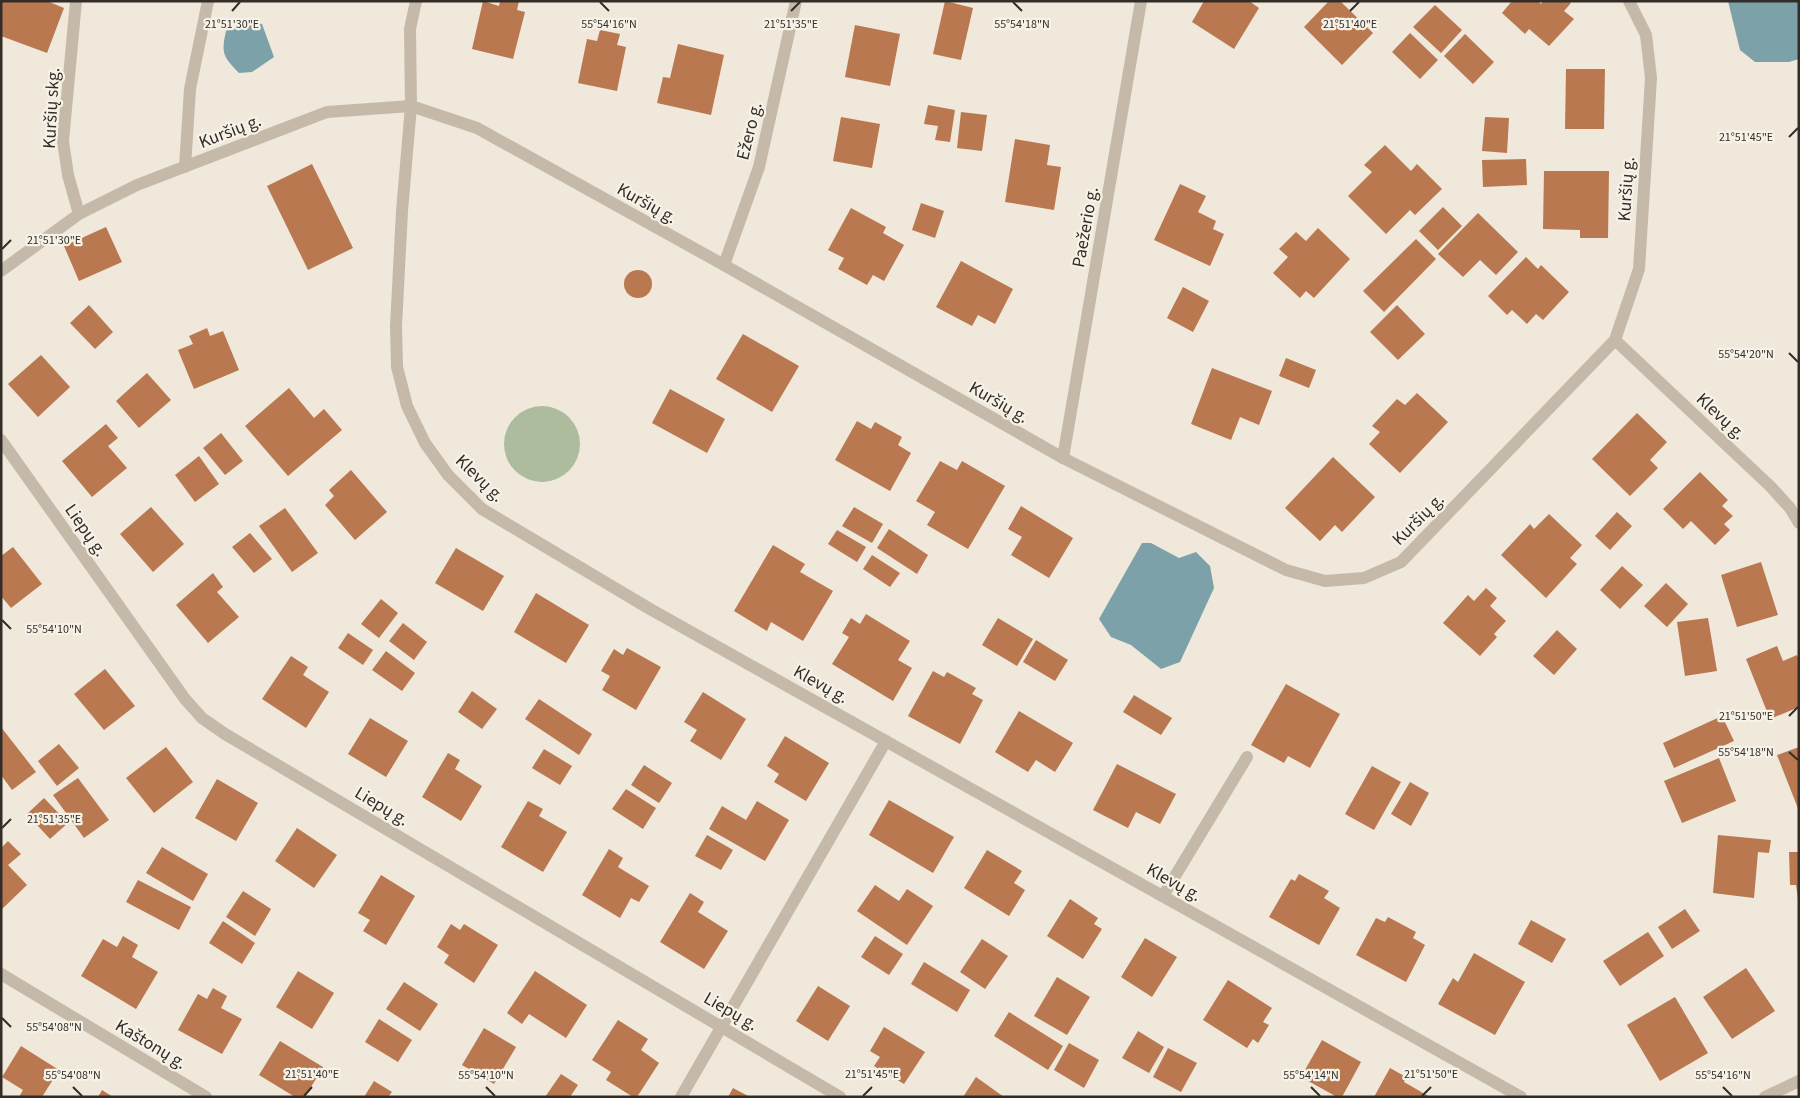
<svg xmlns="http://www.w3.org/2000/svg" width="1800" height="1098" font-family="'Source Sans 3',sans-serif">
	<style>
		.green { fill: #adbc9d }
		.water { fill: #7da1a9 }
		.building { fill: #b9784f }
		.lines { fill: none; stroke-linecap: round; stroke-linejoin: round }
		.service { stroke: #c5baa9; stroke-width: 12 }
		.minor { stroke: #c5baa9; stroke-width: 12 }
		.ticks { fill: none; stroke: #332d28; stroke-width: 2 }
		.labels { text-anchor: middle; stroke-width: 4.5; stroke-linejoin: round; paint-order: stroke }
		.street-label { font-size: 18px; fill: #332d28; stroke: #f7f2e7 }
		.ticks-label { font-size: 12px; text-anchor: middle; fill: #332d28; stroke: #f7f2e7; stroke-width: 4.5; stroke-linejoin: round; paint-order: stroke }
	</style>
	<rect width="100%" height="100%" fill="#efe8db"/>
	<circle class="green" cx="542" cy="444" r="38"/>
	<g class="water">
		<path d="M 1728,1 L 1799,1 L 1799,59 L 1789,62 L 1755,62 L 1740,50 Z"/>
		<path d="M 242,21 L 262,24 L 274,57 L 252,72 L 239,73 C 223,56 221,54 226,31 Z"/>
		<path d="M 1142,543 L 1151,543 L 1179,558 L 1196,552 L 1210,566 L 1214,588 L 1180,662 L 1161,669 L 1131,645 L 1111,637 L 1099,619 Z"/>
	</g>
	<g class="building">
		<path d="M 1,1 L 47,1 L 64,8 L 47,53 L 1,36 Z"/>
		<path d="M 483,1 L 499,6 L 500,1 L 519,1 L 517,10 L 525,12 L 513,59 L 472,49 Z"/>
		<path d="M 945,1 L 973,8 L 961,60 L 933,54 Z"/>
		<path d="M 1204,1 L 1249,1 L 1259,8 L 1234,49 L 1192,22 Z"/>
		<path d="M 1329,1 L 1340,1 L 1373,33 L 1342,65 L 1304,27 Z"/>
		<path d="M 1512,1 L 1538,1 L 1541,4 L 1543,1 L 1568,1 L 1571,3 L 1564,11 L 1574,19 L 1549,46 L 1529,29 L 1525,34 L 1502,13 Z"/>
		<path d="M 1435,5 L 1462,30 L 1441,53 L 1413,27 Z"/>
		<path d="M 855,25 L 900,34 L 890,86 L 845,77 Z"/>
		<path d="M 600,30 L 620,34 L 617,45 L 626,47 L 617,91 L 578,83 L 587,39 L 597,41 Z"/>
		<path d="M 1410,33 L 1438,60 L 1420,79 L 1392,52 Z"/>
		<path d="M 1465,34 L 1494,62 L 1473,84 L 1444,56 Z"/>
		<path d="M 678,44 L 724,55 L 711,115 L 657,103 L 663,77 L 670,78 Z"/>
		<path d="M 1566,69 L 1605,69 L 1604,129 L 1565,129 Z"/>
		<path d="M 928,105 L 955,110 L 950,142 L 935,140 L 938,126 L 924,124 Z"/>
		<path d="M 961,112 L 987,115 L 982,151 L 957,148 Z"/>
		<path d="M 841,117 L 880,124 L 872,168 L 833,161 Z"/>
		<path d="M 1485,117 L 1509,118 L 1507,153 L 1482,151 Z"/>
		<path d="M 1015,139 L 1050,145 L 1047,165 L 1061,167 L 1054,210 L 1005,202 Z"/>
		<path d="M 1385,145 L 1411,171 L 1417,164 L 1442,189 L 1415,215 L 1410,210 L 1386,234 L 1348,196 L 1372,172 L 1364,165 Z"/>
		<path d="M 1526,159 L 1527,185 L 1483,187 L 1482,160 Z"/>
		<path d="M 312,164 L 353,248 L 308,270 L 267,186 Z"/>
		<path d="M 1544,171 L 1609,171 L 1608,238 L 1580,238 L 1580,230 L 1543,229 Z"/>
		<path d="M 1180,184 L 1206,196 L 1198,212 L 1216,221 L 1213,229 L 1224,234 L 1210,266 L 1154,240 Z"/>
		<path d="M 921,203 L 944,211 L 935,238 L 912,230 Z"/>
		<path d="M 1443,207 L 1462,226 L 1438,250 L 1419,231 Z"/>
		<path d="M 851,208 L 886,227 L 883,233 L 904,245 L 884,281 L 873,275 L 867,285 L 838,269 L 844,258 L 828,250 Z"/>
		<path d="M 1478,213 L 1518,252 L 1496,275 L 1480,260 L 1463,277 L 1438,254 Z"/>
		<path d="M 106,227 L 122,262 L 79,281 L 64,246 Z"/>
		<path d="M 1318,228 L 1350,259 L 1314,298 L 1306,291 L 1300,298 L 1273,273 L 1288,257 L 1279,249 L 1296,232 L 1306,241 Z"/>
		<path d="M 1416,239 L 1436,259 L 1384,312 L 1363,291 Z"/>
		<path d="M 1526,257 L 1538,269 L 1541,265 L 1569,292 L 1543,320 L 1536,314 L 1527,324 L 1512,310 L 1507,315 L 1488,296 Z"/>
		<path d="M 961,261 L 1013,289 L 995,324 L 978,315 L 972,326 L 936,307 Z"/>
		<circle cx="638" cy="284" r="14"/>
		<path d="M 1183,287 L 1209,301 L 1193,332 L 1167,318 Z"/>
		<path d="M 89,305 L 113,332 L 95,349 L 70,323 Z"/>
		<path d="M 1397,305 L 1425,334 L 1398,360 L 1370,332 Z"/>
		<path d="M 207,328 L 210,336 L 223,331 L 239,370 L 194,389 L 178,350 L 193,344 L 189,336 Z"/>
		<path d="M 743,334 L 799,366 L 772,412 L 716,379 Z"/>
		<path d="M 41,355 L 70,387 L 38,417 L 8,384 Z"/>
		<path d="M 1286,358 L 1316,370 L 1309,388 L 1279,376 Z"/>
		<path d="M 1212,368 L 1272,391 L 1259,425 L 1240,417 L 1231,440 L 1191,424 Z"/>
		<path d="M 147,373 L 171,400 L 139,428 L 116,401 Z"/>
		<path d="M 289,388 L 314,418 L 324,409 L 342,430 L 288,476 L 245,426 Z"/>
		<path d="M 670,389 L 725,419 L 707,453 L 652,423 Z"/>
		<path d="M 1417,393 L 1448,422 L 1400,473 L 1369,444 L 1380,432 L 1372,426 L 1397,399 L 1405,405 Z"/>
		<path d="M 1637,413 L 1667,442 L 1650,460 L 1658,468 L 1630,496 L 1592,459 Z"/>
		<path d="M 857,421 L 871,429 L 875,422 L 902,437 L 898,445 L 911,453 L 890,491 L 835,460 Z"/>
		<path d="M 106,424 L 118,438 L 108,446 L 127,468 L 92,497 L 62,461 Z"/>
		<path d="M 221,433 L 243,461 L 225,475 L 203,448 Z"/>
		<path d="M 199,456 L 219,484 L 195,502 L 175,475 Z"/>
		<path d="M 1333,457 L 1375,497 L 1342,532 L 1335,525 L 1320,541 L 1285,508 Z"/>
		<path d="M 940,461 L 957,470 L 962,461 L 1005,486 L 968,549 L 927,525 L 935,512 L 916,501 Z"/>
		<path d="M 351,470 L 387,512 L 355,540 L 325,505 L 334,496 L 329,490 Z"/>
		<path d="M 1700,472 L 1728,500 L 1722,506 L 1733,516 L 1724,524 L 1730,530 L 1715,545 L 1691,521 L 1683,529 L 1663,509 Z"/>
		<path d="M 1021,506 L 1073,538 L 1049,578 L 1011,555 L 1022,537 L 1008,529 Z"/>
		<path d="M 151,507 L 184,544 L 153,572 L 120,534 Z"/>
		<path d="M 854,507 L 883,524 L 872,543 L 842,526 Z"/>
		<path d="M 285,508 L 318,553 L 292,572 L 259,526 Z"/>
		<path d="M 1617,512 L 1632,526 L 1610,550 L 1595,536 Z"/>
		<path d="M 1549,514 L 1582,545 L 1570,558 L 1577,564 L 1546,598 L 1501,555 L 1530,524 L 1534,529 Z"/>
		<path d="M 889,529 L 928,555 L 917,574 L 877,548 Z"/>
		<path d="M 837,530 L 866,547 L 857,562 L 828,544 Z"/>
		<path d="M 250,533 L 272,559 L 254,573 L 232,547 Z"/>
		<path d="M 773,545 L 805,564 L 800,572 L 833,591 L 803,641 L 771,622 L 767,631 L 734,611 Z"/>
		<path d="M 13,547 L 42,584 L 11,608 L 1,596 L 1,556 Z"/>
		<path d="M 456,548 L 504,576 L 483,611 L 435,583 Z"/>
		<path d="M 872,555 L 900,573 L 890,587 L 863,569 Z"/>
		<path d="M 1761,562 L 1778,615 L 1737,627 L 1721,575 Z"/>
		<path d="M 1622,566 L 1643,585 L 1620,609 L 1600,590 Z"/>
		<path d="M 213,573 L 223,587 L 217,592 L 239,617 L 208,643 L 176,605 Z"/>
		<path d="M 1666,583 L 1688,604 L 1667,627 L 1644,606 Z"/>
		<path d="M 1486,588 L 1497,598 L 1490,606 L 1506,621 L 1494,634 L 1497,637 L 1480,656 L 1443,623 L 1468,595 L 1474,601 Z"/>
		<path d="M 536,593 L 589,625 L 566,663 L 514,632 Z"/>
		<path d="M 381,599 L 398,613 L 379,638 L 361,624 Z"/>
		<path d="M 866,614 L 910,641 L 898,660 L 912,668 L 893,701 L 832,664 L 849,637 L 842,633 L 851,618 L 860,624 Z"/>
		<path d="M 998,618 L 1033,639 L 1017,666 L 982,645 Z"/>
		<path d="M 1708,618 L 1717,671 L 1685,676 L 1677,622 Z"/>
		<path d="M 403,623 L 427,642 L 414,660 L 389,641 Z"/>
		<path d="M 1557,630 L 1577,649 L 1554,675 L 1533,656 Z"/>
		<path d="M 348,633 L 373,650 L 363,665 L 338,648 Z"/>
		<path d="M 1036,640 L 1068,660 L 1055,681 L 1023,662 Z"/>
		<path d="M 1777,646 L 1783,661 L 1797,655 L 1799,659 L 1799,707 L 1770,719 L 1746,659 Z"/>
		<path d="M 627,648 L 661,667 L 636,710 L 602,690 L 610,676 L 601,671 L 614,649 L 623,655 Z"/>
		<path d="M 386,651 L 415,673 L 402,691 L 372,670 Z"/>
		<path d="M 291,656 L 308,667 L 303,675 L 329,692 L 306,728 L 262,699 Z"/>
		<path d="M 105,669 L 135,706 L 104,730 L 74,694 Z"/>
		<path d="M 933,671 L 944,677 L 947,672 L 976,688 L 972,694 L 983,700 L 960,744 L 908,716 Z"/>
		<path d="M 1286,684 L 1340,714 L 1310,768 L 1288,756 L 1284,763 L 1251,745 Z"/>
		<path d="M 472,691 L 497,709 L 482,729 L 458,712 Z"/>
		<path d="M 703,692 L 746,719 L 721,760 L 690,741 L 697,730 L 684,722 Z"/>
		<path d="M 1134,695 L 1172,718 L 1161,735 L 1123,712 Z"/>
		<path d="M 539,699 L 592,734 L 579,755 L 525,719 Z"/>
		<path d="M 1019,711 L 1073,743 L 1055,772 L 1036,760 L 1028,772 L 995,752 Z"/>
		<path d="M 1722,716 L 1734,741 L 1674,768 L 1663,743 Z"/>
		<path d="M 370,718 L 408,741 L 386,777 L 348,754 Z"/>
		<path d="M 1,727 L 36,772 L 12,790 L 1,775 Z"/>
		<path d="M 785,736 L 829,763 L 806,801 L 774,782 L 779,774 L 767,766 Z"/>
		<path d="M 59,744 L 79,768 L 57,786 L 38,761 Z"/>
		<path d="M 166,747 L 193,782 L 154,813 L 126,778 Z"/>
		<path d="M 1799,747 L 1799,811 L 1777,755 Z"/>
		<path d="M 544,749 L 572,766 L 560,785 L 532,768 Z"/>
		<path d="M 448,753 L 460,760 L 455,769 L 482,786 L 461,821 L 422,797 Z"/>
		<path d="M 1719,758 L 1736,801 L 1682,823 L 1664,781 Z"/>
		<path d="M 1117,764 L 1176,794 L 1160,824 L 1136,812 L 1128,828 L 1093,810 Z"/>
		<path d="M 644,765 L 672,783 L 659,803 L 631,785 Z"/>
		<path d="M 1372,766 L 1401,782 L 1374,830 L 1345,814 Z"/>
		<path d="M 78,778 L 109,820 L 84,838 L 53,795 Z"/>
		<path d="M 217,779 L 258,803 L 236,841 L 195,818 Z"/>
		<path d="M 1410,782 L 1429,793 L 1411,826 L 1391,814 Z"/>
		<path d="M 626,789 L 656,808 L 643,829 L 612,809 Z"/>
		<path d="M 44,798 L 68,823 L 50,839 L 27,814 Z"/>
		<path d="M 889,800 L 954,837 L 933,873 L 869,835 Z"/>
		<path d="M 528,801 L 543,809 L 539,816 L 567,832 L 543,872 L 501,847 Z"/>
		<path d="M 757,801 L 789,820 L 765,861 L 709,829 L 722,806 L 746,820 Z"/>
		<path d="M 297,828 L 337,855 L 314,888 L 275,861 Z"/>
		<path d="M 707,835 L 733,850 L 721,870 L 695,856 Z"/>
		<path d="M 1718,835 L 1771,840 L 1769,853 L 1758,852 L 1754,898 L 1713,893 Z"/>
		<path d="M 8,841 L 21,854 L 8,865 L 27,885 L 1,910 L 1,848 Z"/>
		<path d="M 162,847 L 208,874 L 193,901 L 146,873 Z"/>
		<path d="M 609,849 L 623,858 L 618,867 L 649,886 L 639,902 L 631,898 L 620,918 L 582,895 Z"/>
		<path d="M 987,850 L 1022,871 L 1014,883 L 1025,890 L 1009,916 L 964,888 Z"/>
		<path d="M 1789,852 L 1799,852 L 1799,906 L 1796,885 L 1790,885 Z"/>
		<path d="M 1299,874 L 1329,891 L 1324,898 L 1340,908 L 1319,945 L 1269,917 L 1291,879 L 1295,881 Z"/>
		<path d="M 381,875 L 415,896 L 386,945 L 363,931 L 370,920 L 358,913 Z"/>
		<path d="M 138,880 L 191,907 L 179,930 L 126,902 Z"/>
		<path d="M 875,885 L 899,901 L 907,889 L 933,906 L 907,945 L 857,911 Z"/>
		<path d="M 243,891 L 271,909 L 255,936 L 226,917 Z"/>
		<path d="M 690,893 L 704,902 L 698,912 L 728,931 L 704,969 L 660,942 Z"/>
		<path d="M 1070,899 L 1098,918 L 1094,924 L 1102,929 L 1083,959 L 1047,936 Z"/>
		<path d="M 1685,909 L 1700,931 L 1672,949 L 1658,927 Z"/>
		<path d="M 1388,917 L 1416,932 L 1413,938 L 1425,945 L 1406,982 L 1356,955 L 1376,918 L 1385,922 Z"/>
		<path d="M 1531,920 L 1566,939 L 1552,963 L 1518,944 Z"/>
		<path d="M 223,921 L 255,943 L 242,964 L 209,943 Z"/>
		<path d="M 451,924 L 460,930 L 464,924 L 498,945 L 474,983 L 444,963 L 449,955 L 437,947 Z"/>
		<path d="M 1648,932 L 1664,956 L 1620,986 L 1603,961 Z"/>
		<path d="M 123,936 L 138,945 L 132,957 L 158,972 L 136,1009 L 81,976 L 103,939 L 117,947 Z"/>
		<path d="M 875,936 L 903,954 L 889,975 L 861,957 Z"/>
		<path d="M 1145,938 L 1177,957 L 1152,997 L 1121,977 Z"/>
		<path d="M 982,939 L 1008,956 L 985,989 L 960,972 Z"/>
		<path d="M 1474,953 L 1525,982 L 1495,1035 L 1438,1004 L 1453,978 L 1458,982 Z"/>
		<path d="M 924,962 L 970,990 L 957,1012 L 911,984 Z"/>
		<path d="M 1746,968 L 1775,1011 L 1732,1039 L 1703,997 Z"/>
		<path d="M 298,971 L 334,993 L 312,1029 L 276,1007 Z"/>
		<path d="M 535,971 L 587,1005 L 566,1038 L 529,1014 L 522,1024 L 507,1013 Z"/>
		<path d="M 1057,977 L 1090,997 L 1067,1035 L 1034,1016 Z"/>
		<path d="M 1228,980 L 1272,1008 L 1263,1022 L 1269,1025 L 1258,1043 L 1253,1039 L 1247,1048 L 1203,1020 Z"/>
		<path d="M 404,982 L 438,1004 L 420,1031 L 386,1009 Z"/>
		<path d="M 818,986 L 850,1006 L 828,1041 L 796,1021 Z"/>
		<path d="M 213,988 L 227,996 L 221,1008 L 242,1019 L 222,1054 L 178,1030 L 198,994 L 207,999 Z"/>
		<path d="M 1675,997 L 1708,1053 L 1660,1081 L 1627,1025 Z"/>
		<path d="M 1009,1012 L 1063,1046 L 1048,1070 L 994,1036 Z"/>
		<path d="M 379,1019 L 412,1040 L 398,1062 L 365,1042 Z"/>
		<path d="M 618,1020 L 648,1039 L 641,1050 L 659,1063 L 637,1097 L 633,1097 L 606,1080 L 611,1072 L 592,1060 Z"/>
		<path d="M 884,1027 L 925,1052 L 904,1084 L 874,1066 L 880,1057 L 870,1051 Z"/>
		<path d="M 484,1028 L 516,1047 L 494,1084 L 462,1065 Z"/>
		<path d="M 1138,1031 L 1164,1047 L 1149,1073 L 1122,1058 Z"/>
		<path d="M 1322,1040 L 1361,1062 L 1342,1097 L 1337,1097 L 1301,1077 Z"/>
		<path d="M 280,1041 L 323,1067 L 305,1097 L 295,1097 L 259,1075 Z"/>
		<path d="M 1069,1043 L 1099,1060 L 1084,1088 L 1054,1070 Z"/>
		<path d="M 21,1046 L 59,1070 L 42,1097 L 19,1097 L 23,1090 L 2,1077 Z"/>
		<path d="M 1168,1048 L 1197,1063 L 1181,1092 L 1153,1077 Z"/>
		<path d="M 1390,1068 L 1406,1077 L 1404,1082 L 1430,1097 L 1374,1097 Z"/>
		<path d="M 561,1074 L 578,1085 L 570,1097 L 545,1097 Z"/>
		<path d="M 976,1077 L 1004,1097 L 963,1097 Z"/>
		<path d="M 374,1081 L 392,1092 L 388,1097 L 364,1097 Z"/>
		<path d="M 733,1088 L 750,1097 L 728,1097 Z"/>
		<path d="M 102,1090 L 113,1097 L 98,1097 Z"/>
	</g>
	<g class="lines">
		<g class="service">
			<path d="M 185,167 L 190,89 L 208,1"/>
			<path d="M 1163,896 L 1247,757"/>
		</g>
		<g class="minor">
			<path d="M 76,1 L 63,141 L 68,175 L 79,214"/>
			<path d="M 416,1 L 410,29 L 411,106 L 402,211 L 396,326 L 397,367 L 407,406 L 425,443 L 448,475 L 482,509 L 650,609 L 1521,1097"/>
			<path d="M 724,265 L 759,167 L 796,1"/>
			<path d="M 1,271 L 79,214 L 137,185 L 327,112 L 411,106 L 477,128 L 724,265 L 1063,458 L 1286,570 L 1325,581 L 1364,578 L 1401,562 L 1615,340 L 1639,269 L 1651,78 L 1646,35 L 1629,1"/>
			<path d="M 1615,340 L 1771,487 L 1790,508 L 1799,523"/>
			<path d="M 1,440 L 185,699 L 202,718 L 225,734 L 840,1097"/>
			<path d="M 1063,458 L 1141,1"/>
			<path d="M 1,974 L 206,1097"/>
			<path d="M 681,1097 L 886,741"/>
			<path d="M 1765,1097 L 1799,1081"/>
		</g>
	</g>
	<path class="ticks" d="M 600,2 L 609,11M 1013,2 L 1022,11M 232,11 L 240,2M 791,11 L 800,2M 1350,11 L 1359,2M 1789,137 L 1798,128M 2,249 L 11,240M 1789,353 L 1798,362M 2,620 L 11,629M 1789,716 L 1798,707M 1789,752 L 1798,760M 2,828 L 11,819M 2,1018 L 11,1027M 73,1087 L 82,1096M 486,1087 L 495,1096M 1311,1087 L 1320,1096M 1723,1087 L 1732,1096M 304,1096 L 312,1087M 863,1096 L 872,1087M 1422,1096 L 1431,1087"/>
	<g class="labels">
		<g class="street-label">
			<text transform="translate(51 108) rotate(-87)" y="6">Kuršių skg.</text>
			<text transform="translate(230 131) rotate(-21)" y="6">Kuršių g.</text>
			<text transform="translate(749 131) rotate(-76)" y="6">Ežero g.</text>
			<text transform="translate(1626 189) rotate(-86)" y="6">Kuršių g.</text>
			<text transform="translate(647 203) rotate(29)" y="6">Kuršių g.</text>
			<text transform="translate(1085 227) rotate(-80)" y="6">Paežerio g.</text>
			<text transform="translate(999 402) rotate(30)" y="6">Kuršių g.</text>
			<text transform="translate(1721 416) rotate(43)" y="6">Klevų g.</text>
			<text transform="translate(480 478) rotate(44)" y="6">Klevų g.</text>
			<text transform="translate(1418 519) rotate(-45)" y="6">Kuršių g.</text>
			<text transform="translate(86 530) rotate(55)" y="6">Liepų g.</text>
			<text transform="translate(821 684) rotate(29)" y="6">Klevų g.</text>
			<text transform="translate(382 806) rotate(31)" y="6">Liepų g.</text>
			<text transform="translate(1174 882) rotate(29)" y="6">Klevų g.</text>
			<text transform="translate(731 1011) rotate(30)" y="6">Liepų g.</text>
			<text transform="translate(151 1044) rotate(31)" y="6">Kaštonų g.</text>
		</g>
	</g>
	<g class="ticks-label">
		<text x="609" y="28">55°54'16"N</text>
		<text x="1022" y="28">55°54'18"N</text>
		<text x="232" y="28">21°51'30"E</text>
		<text x="791" y="28">21°51'35"E</text>
		<text x="1350" y="28">21°51'40"E</text>
		<text x="1746" y="141">21°51'45"E</text>
		<text x="54" y="244">21°51'30"E</text>
		<text x="1746" y="358">55°54'20"N</text>
		<text x="54" y="633">55°54'10"N</text>
		<text x="1746" y="720">21°51'50"E</text>
		<text x="1746" y="756">55°54'18"N</text>
		<text x="54" y="823">21°51'35"E</text>
		<text x="54" y="1031">55°54'08"N</text>
		<text x="312" y="1078">21°51'40"E</text>
		<text x="872" y="1078">21°51'45"E</text>
		<text x="1431" y="1078">21°51'50"E</text>
		<text x="73" y="1079">55°54'08"N</text>
		<text x="486" y="1079">55°54'10"N</text>
		<text x="1311" y="1079">55°54'14"N</text>
		<text x="1723" y="1079">55°54'16"N</text>
	</g>
	<rect width="1800" height="1098" fill="none" stroke="#332d28" stroke-width="5"/>
</svg>
